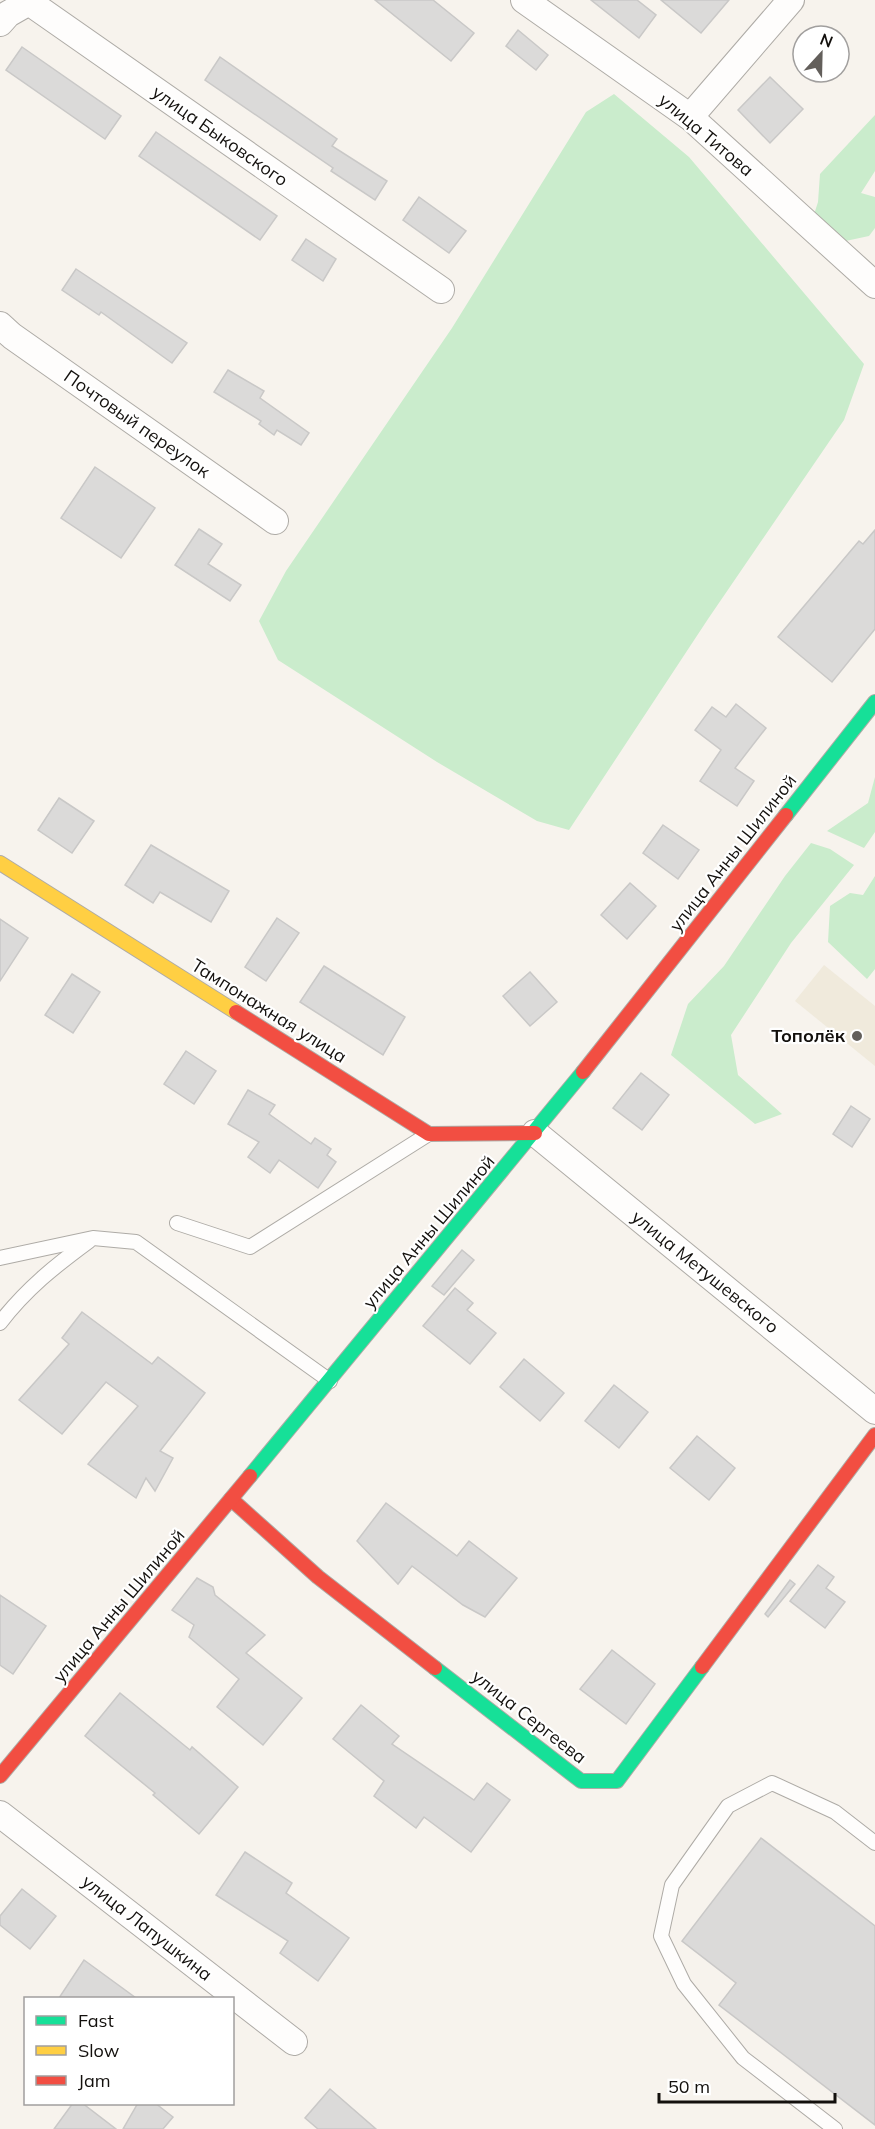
<svg xmlns="http://www.w3.org/2000/svg" width="875" height="2129" font-family="Mulish,sans-serif">
	<style>
		.education { fill: #f0eadc }
		.green { fill: #caeccc }
		.building { fill: #dbdad9; stroke: #c9c8c7; stroke-width: 1.5 }
		.lines { fill: none; stroke-linecap: round; stroke-linejoin: round }
		.lane-casing { stroke: #aeaba6; stroke-width: 16 }
		.street-casing { stroke: #aeaba6; stroke-width: 28 }
		.fast-casing { stroke: #aeaba6; stroke-width: 16 }
		.slow-casing { stroke: #aeaba6; stroke-width: 16 }
		.jam-casing { stroke: #aeaba6; stroke-width: 16 }
		.lane { stroke: #fefdfc; stroke-width: 14 }
		.street { stroke: #fefdfc; stroke-width: 26 }
		.fast { stroke: #16e098; stroke-width: 14 }
		.slow { stroke: #ffcf43; stroke-width: 14 }
		.jam { stroke: #f24e42; stroke-width: 14 }
		.poi-dot { fill: #635f5b; stroke: #fff; stroke-width: 2 }
		.labels { text-anchor: middle; stroke-width: 4.5; stroke-linejoin: round; paint-order: stroke }
		.street-label { font-size: 18px; fill: #13100d; stroke: #fff }
		.poi-label { font-size: 18px; font-weight: bold; fill: #13100d; stroke: #fff; text-anchor: end }
	</style>
	<rect width="100%" height="100%" fill="#f7f3ed"/>
	<path class="education" d="M 824,965 L 875,1006 L 875,1066 L 795,1001 Z"/>
	<g class="green">
		<path d="M 614,94 L 689,157 L 864,364 L 844,420 L 708,619 L 569,830 L 537,821 L 437,762 L 278,660 L 259,621 L 286,571 L 452,328 L 586,112 Z"/>
		<path d="M 875,115 L 875,171 L 861,193 L 875,197 L 875,228 L 869,236 L 822,246 L 809,230 L 818,202 L 820,174 Z"/>
		<path d="M 875,777 L 875,832 L 864,848 L 827,831 L 868,803 Z"/>
		<path d="M 811,843 L 830,849 L 854,865 L 791,943 L 731,1035 L 738,1075 L 782,1114 L 755,1124 L 671,1055 L 688,1004 L 724,966 L 785,876 Z"/>
		<path d="M 875,876 L 875,969 L 867,979 L 828,942 L 830,906 L 850,893 L 863,895 Z"/>
	</g>
	<g class="building">
		<path d="M 375,0 L 433,0 L 474,33 L 451,61 Z"/>
		<path d="M 591,0 L 637,0 L 656,15 L 639,38 Z"/>
		<path d="M 661,0 L 729,0 L 701,33 Z"/>
		<path d="M 518,30 L 548,55 L 536,70 L 506,46 Z"/>
		<path d="M 22,47 L 121,116 L 105,139 L 6,70 Z"/>
		<path d="M 220,57 L 337,139 L 332,146 L 387,181 L 375,200 L 331,171 L 333,168 L 205,80 Z"/>
		<path d="M 770,77 L 803,109 L 770,143 L 738,110 Z"/>
		<path d="M 156,132 L 277,216 L 260,240 L 139,156 Z"/>
		<path d="M 419,197 L 466,231 L 449,253 L 403,220 Z"/>
		<path d="M 306,239 L 336,259 L 323,281 L 292,260 Z"/>
		<path d="M 76,269 L 187,343 L 172,363 L 101,312 L 99,315 L 62,290 Z"/>
		<path d="M 228,370 L 264,391 L 260,398 L 309,433 L 301,445 L 277,430 L 274,435 L 259,424 L 261,421 L 214,392 Z"/>
		<path d="M 95,467 L 155,508 L 121,558 L 61,518 Z"/>
		<path d="M 199,529 L 222,544 L 208,564 L 241,585 L 230,601 L 175,565 Z"/>
		<path d="M 875,530 L 875,629 L 832,682 L 778,637 L 859,541 L 863,544 Z"/>
		<path d="M 736,704 L 766,728 L 735,768 L 754,781 L 737,806 L 700,781 L 721,750 L 695,730 L 712,707 L 726,717 Z"/>
		<path d="M 59,798 L 94,821 L 72,853 L 38,830 Z"/>
		<path d="M 663,825 L 699,850 L 678,879 L 643,853 Z"/>
		<path d="M 151,845 L 229,891 L 211,922 L 160,892 L 153,903 L 125,885 Z"/>
		<path d="M 630,883 L 656,906 L 627,939 L 601,915 Z"/>
		<path d="M 277,918 L 299,933 L 266,981 L 245,967 Z"/>
		<path d="M 0,919 L 28,938 L 0,981 Z"/>
		<path d="M 324,966 L 405,1017 L 383,1055 L 300,1002 Z"/>
		<path d="M 530,972 L 557,1002 L 530,1026 L 503,996 Z"/>
		<path d="M 72,974 L 100,992 L 73,1033 L 45,1015 Z"/>
		<path d="M 186,1051 L 216,1071 L 194,1104 L 164,1084 Z"/>
		<path d="M 641,1073 L 669,1095 L 642,1130 L 613,1108 Z"/>
		<path d="M 248,1090 L 275,1105 L 269,1114 L 311,1144 L 315,1138 L 331,1149 L 327,1155 L 336,1162 L 318,1188 L 279,1160 L 270,1173 L 248,1157 L 259,1142 L 228,1124 Z"/>
		<path d="M 851,1106 L 870,1119 L 852,1147 L 833,1134 Z"/>
		<path d="M 462,1250 L 474,1260 L 444,1295 L 432,1286 Z"/>
		<path d="M 455,1288 L 473,1303 L 467,1310 L 496,1333 L 470,1364 L 423,1326 Z"/>
		<path d="M 82,1312 L 152,1364 L 158,1357 L 205,1393 L 160,1451 L 173,1458 L 155,1491 L 146,1478 L 136,1498 L 88,1464 L 138,1406 L 106,1382 L 62,1434 L 19,1400 L 69,1344 L 62,1338 Z"/>
		<path d="M 524,1359 L 564,1393 L 540,1421 L 500,1387 Z"/>
		<path d="M 614,1385 L 648,1412 L 619,1448 L 585,1421 Z"/>
		<path d="M 697,1436 L 735,1468 L 709,1500 L 670,1468 Z"/>
		<path d="M 386,1503 L 457,1556 L 469,1541 L 517,1578 L 485,1617 L 463,1605 L 412,1566 L 398,1584 L 357,1541 Z"/>
		<path d="M 818,1565 L 834,1577 L 826,1588 L 845,1602 L 825,1628 L 790,1601 Z"/>
		<path d="M 197,1578 L 213,1587 L 215,1595 L 265,1635 L 246,1653 L 302,1698 L 263,1745 L 217,1707 L 239,1679 L 189,1637 L 194,1625 L 172,1610 Z"/>
		<path d="M 790,1580 L 795,1584 L 768,1617 L 765,1614 Z"/>
		<path d="M 0,1595 L 46,1626 L 13,1674 L 0,1665 Z"/>
		<path d="M 612,1650 L 655,1684 L 626,1724 L 580,1689 Z"/>
		<path d="M 120,1693 L 190,1750 L 192,1747 L 238,1787 L 199,1834 L 153,1795 L 155,1793 L 85,1736 Z"/>
		<path d="M 361,1705 L 399,1736 L 392,1744 L 474,1800 L 487,1783 L 510,1800 L 471,1852 L 424,1817 L 416,1828 L 374,1796 L 384,1781 L 333,1739 Z"/>
		<path d="M 761,1838 L 875,1926 L 875,2125 L 719,2005 L 736,1983 L 682,1941 Z"/>
		<path d="M 245,1852 L 292,1883 L 286,1893 L 349,1938 L 318,1981 L 280,1953 L 288,1941 L 216,1895 Z"/>
		<path d="M 22,1889 L 56,1916 L 30,1949 L 0,1925 L 0,1916 Z"/>
		<path d="M 84,1960 L 136,1998 L 59,1998 Z"/>
		<path d="M 330,2089 L 376,2129 L 318,2129 L 305,2118 Z"/>
		<path d="M 73,2103 L 82,2103 L 116,2129 L 54,2129 Z"/>
		<path d="M 138,2103 L 155,2103 L 173,2117 L 163,2129 L 123,2129 Z"/>
	</g>
	<g class="lines">
		<g class="lane-casing">
			<g id="lane">
				<path d="M 177,1223 L 250,1247 L 427,1135"/>
				<path d="M 0,1258 L 93,1238 L 136,1242 L 330,1381"/>
				<path d="M 0,1323 C 26,1289 55,1266 89,1241"/>
				<path d="M 835,2129 L 743,2058 L 684,1984 L 661,1936 L 672,1885 L 728,1806 L 772,1783 L 835,1812 L 875,1843"/>
			</g>
		</g>
		<g class="street-casing">
			<g id="street">
				<path d="M 524,0 L 690,117 L 875,285"/>
				<path d="M 0,23 L 8,14 L 29,2 L 441,290"/>
				<path d="M 690,117 L 791,0"/>
				<path d="M 0,325 L 12,336 L 275,521"/>
				<path d="M 535,1133 L 875,1411"/>
				<path d="M 0,1814 L 294,2042"/>
			</g>
		</g>
		<g class="fast-casing">
			<g id="fast">
				<path d="M 786,815 L 875,702"/>
				<path d="M 250,1476 L 583,1072"/>
				<path d="M 435,1668 L 581,1781 L 617,1781 L 702,1667"/>
			</g>
		</g>
		<g class="slow-casing">
			<path id="slow" d="M 0,863 L 236,1012"/>
		</g>
		<g class="jam-casing">
			<g id="jam">
				<path d="M 236,1012 L 429,1134 L 535,1133"/>
				<path d="M 583,1072 L 786,815"/>
				<path d="M 231,1499 L 318,1577 L 435,1668"/>
				<path d="M 702,1667 L 875,1435"/>
				<path d="M 0,1776 L 250,1476"/>
			</g>
		</g>
		<use href="#lane" class="lane"/>
		<use href="#street" class="street"/>
		<use href="#fast" class="fast"/>
		<use href="#slow" class="slow"/>
		<use href="#jam" class="jam"/>
	</g>
	<circle class="poi-dot" cx="857" cy="1036" r="6"/>
	<g class="labels">
		<g class="street-label">
			<text transform="translate(706 135) rotate(40)" y="6">улица Титова</text>
			<text transform="translate(220 136) rotate(35)" y="6">улица Быковского</text>
			<text transform="translate(137 424) rotate(35)" y="6">Почтовый переулок</text>
			<text transform="translate(733 853) rotate(-52)" y="6">улица Анны Шилиной</text>
			<text transform="translate(269 1011) rotate(32)" y="6">Тампонажная улица</text>
			<text transform="translate(429 1232) rotate(-50)" y="6">улица Анны Шилиной</text>
			<text transform="translate(705 1272) rotate(39)" y="6">улица Метушевского</text>
			<text transform="translate(119 1606) rotate(-50)" y="6">улица Анны Шилиной</text>
			<text transform="translate(529 1717) rotate(38)" y="6">улица Сергеева</text>
			<text transform="translate(147 1928) rotate(38)" y="6">улица Лапушкина</text>
		</g>
		<g class="poi-label">
			<text x="845" y="1042">Тополёк</text>
		</g>
	</g>
	<rect x="24" y="1997" width="210" height="108" fill="#ffffff" stroke="#a19f9e" stroke-width="1.5"/>
	<rect x="36" y="2016" width="30" height="9" fill="#16e098" stroke="#a19f9e" stroke-width="1.5"/>
	<text x="78" y="2027" font-size="18" fill="#13100d">Fast</text>
	<rect x="36" y="2046" width="30" height="9" fill="#ffcf43" stroke="#a19f9e" stroke-width="1.5"/>
	<text x="78" y="2057" font-size="18" fill="#13100d">Slow</text>
	<rect x="36" y="2076" width="30" height="9" fill="#f24e42" stroke="#a19f9e" stroke-width="1.5"/>
	<text x="78" y="2087" font-size="18" fill="#13100d">Jam</text>
	<g transform="translate(821 54) rotate(22)"><circle r="28" fill="#ffffff" stroke="#a19f9e" stroke-width="1.5"/>
	<path d="M0-4.5L10 22L0 15L-10 22Z" fill="#635f5b"/>
	<text y="-9" font-size="16" font-weight="bold" text-anchor="middle" fill="#13100d">N</text>
	</g>
	<path d="M659 2093v9h176v-9" fill="none" stroke="#13100d" stroke-width="3"/>
	<text x="668" y="2093" font-size="18" fill="#13100d" stroke="#ffffff" stroke-width="4.5" paint-order="stroke">50 m</text>
</svg>
